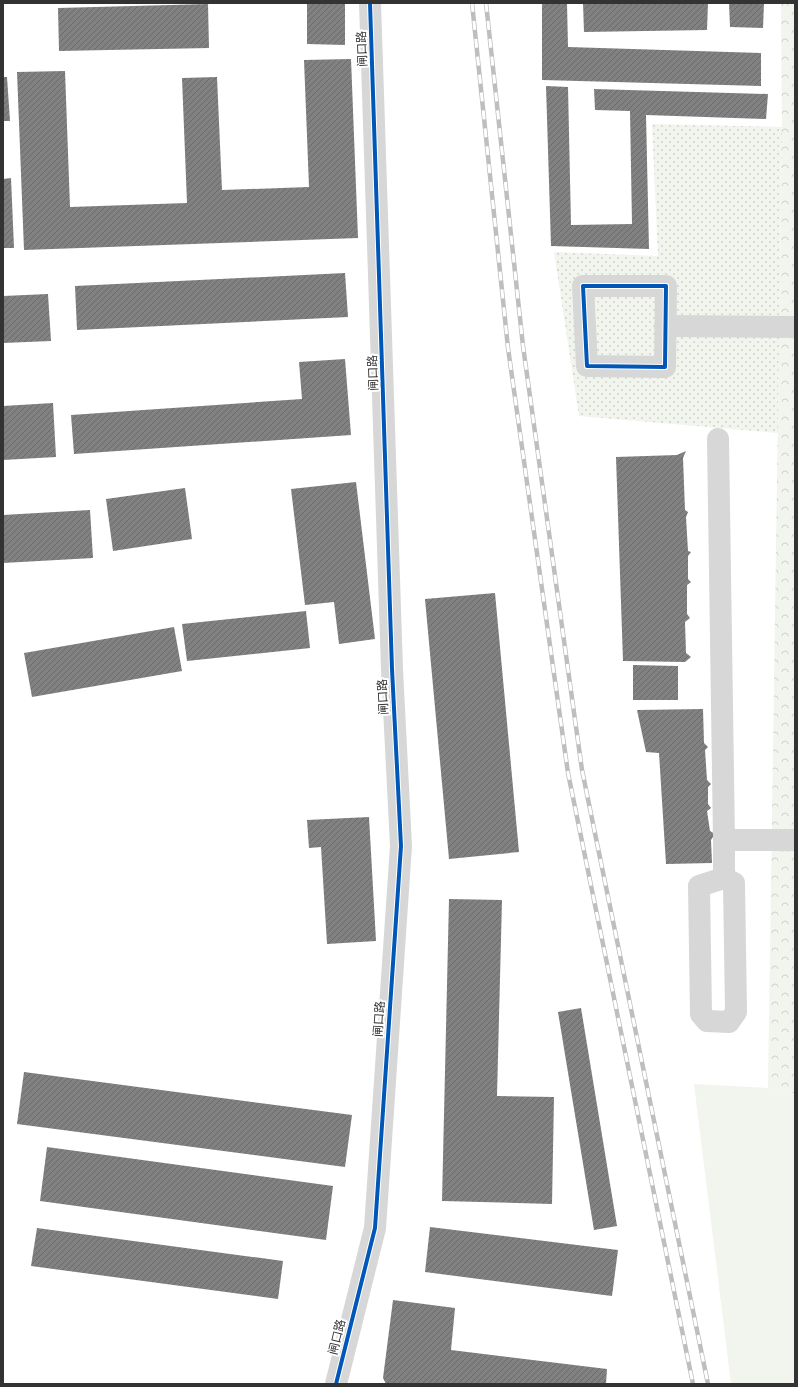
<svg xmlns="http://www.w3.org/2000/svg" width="798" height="1387" font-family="'Exo 2','Noto Sans SC',sans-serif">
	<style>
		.grass { fill: url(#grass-dots) }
		.forest { fill: url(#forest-crowns) }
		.garden { fill: #f1f5ed }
		.building { fill: url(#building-hatch) }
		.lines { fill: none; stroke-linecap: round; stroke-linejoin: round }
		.minor { stroke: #d7d7d7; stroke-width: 22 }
		.rail-casing { stroke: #bebebe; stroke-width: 4.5 }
		.rail { stroke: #fff; stroke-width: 3; stroke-dasharray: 9; stroke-linecap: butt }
		.cycleway-casing { stroke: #fff; stroke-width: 6 }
		.cycleway { stroke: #0057b8; stroke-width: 4 }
		.labels { text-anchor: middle; stroke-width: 4; stroke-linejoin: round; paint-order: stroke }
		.street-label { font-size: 12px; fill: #333; stroke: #fff }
	</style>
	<defs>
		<pattern id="grass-dots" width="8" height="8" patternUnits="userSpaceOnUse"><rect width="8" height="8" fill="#f1f5ed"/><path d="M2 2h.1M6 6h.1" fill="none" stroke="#cfd2cc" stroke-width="1.8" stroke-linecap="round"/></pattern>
		<pattern id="forest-crowns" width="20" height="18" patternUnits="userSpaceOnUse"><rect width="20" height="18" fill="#f1f5ed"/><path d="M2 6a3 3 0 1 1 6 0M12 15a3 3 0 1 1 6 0" fill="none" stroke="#cfd2cc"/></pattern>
		<pattern id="building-hatch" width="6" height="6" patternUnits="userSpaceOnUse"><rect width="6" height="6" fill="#818181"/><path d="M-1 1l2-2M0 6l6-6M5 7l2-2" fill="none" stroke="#6a6a6a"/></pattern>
	</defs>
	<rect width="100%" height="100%" fill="#fff"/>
	<path class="grass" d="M 652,124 L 782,127 L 778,433 L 579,416 L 554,252 L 658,256 Z"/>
	<path class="forest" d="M 781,3 L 795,3 L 795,1094 L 768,1088 L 782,140 Z"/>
	<path class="garden" d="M 694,1084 L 768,1088 L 795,1094 L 795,1384 L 731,1384 Z"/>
	<g class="building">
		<path d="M 307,3 L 345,3 L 345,45 L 307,44 Z"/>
		<path d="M 542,3 L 567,3 L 568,47 L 761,53 L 761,86 L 542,80 Z"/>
		<path d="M 583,3 L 708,3 L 707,30 L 584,32 Z"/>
		<path d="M 729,3 L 764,3 L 763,28 L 730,27 Z"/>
		<path d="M 208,4 L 209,48 L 59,51 L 58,8 Z"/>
		<path d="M 351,59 L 358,238 L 24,250 L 17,72 L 65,71 L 70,207 L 187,203 L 182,78 L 217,77 L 222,190 L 309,187 L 304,60 Z"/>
		<path d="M 3,77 L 7,77 L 10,121 L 3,121 Z"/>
		<path d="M 546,86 L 568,87 L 571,225 L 632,224 L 630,111 L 595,110 L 594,89 L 768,94 L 766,119 L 646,115 L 649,249 L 551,246 Z"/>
		<path d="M 11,178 L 14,248 L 3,248 L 3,179 Z"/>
		<path d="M 345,273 L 348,317 L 77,330 L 75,286 Z"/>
		<path d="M 48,294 L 51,341 L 3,343 L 3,296 Z"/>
		<path d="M 345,359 L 351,435 L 74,454 L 71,415 L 302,399 L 299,362 Z"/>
		<path d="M 53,403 L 56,457 L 3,460 L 3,406 Z"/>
		<path d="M 686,451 L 683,458 L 685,510 L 688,512 L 686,517 L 688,551 L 691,552 L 688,556 L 688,579 L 691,582 L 687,585 L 687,614 L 690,618 L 685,622 L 686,653 L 691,657 L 685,662 L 623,661 L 616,457 L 677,455 Z"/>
		<path d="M 356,482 L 375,639 L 339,644 L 334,602 L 305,605 L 291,489 Z"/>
		<path d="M 185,488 L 192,539 L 113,551 L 106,499 Z"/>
		<path d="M 90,510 L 93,558 L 3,563 L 3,515 Z"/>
		<path d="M 495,593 L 519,852 L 449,859 L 425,599 Z"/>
		<path d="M 306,611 L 310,648 L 187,661 L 182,624 Z"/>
		<path d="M 174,627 L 182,671 L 32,697 L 24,653 Z"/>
		<path d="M 633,665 L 678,666 L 678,700 L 633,700 Z"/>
		<path d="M 703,709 L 704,743 L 708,747 L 705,750 L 707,780 L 711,784 L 708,787 L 708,804 L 711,808 L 707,811 L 710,831 L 715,834 L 711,840 L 712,863 L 666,864 L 659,753 L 646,752 L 637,710 Z"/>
		<path d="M 369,817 L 376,941 L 327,944 L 321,847 L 309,848 L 307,820 Z"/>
		<path d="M 449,899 L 502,900 L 497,1096 L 554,1097 L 552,1204 L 442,1201 Z"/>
		<path d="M 581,1008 L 617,1226 L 594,1230 L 558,1012 Z"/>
		<path d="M 24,1072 L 352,1115 L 345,1167 L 17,1124 Z"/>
		<path d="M 47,1147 L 333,1186 L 326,1240 L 40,1201 Z"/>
		<path d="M 430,1227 L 618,1250 L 612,1296 L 425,1272 Z"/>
		<path d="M 37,1228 L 283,1261 L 278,1299 L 31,1266 Z"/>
		<path d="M 393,1300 L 455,1308 L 451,1350 L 607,1369 L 606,1384 L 386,1384 L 383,1378 Z"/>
	</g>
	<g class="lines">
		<g class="minor">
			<path d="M 583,286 L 666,286 L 665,367 L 587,366 Z"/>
			<path d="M 665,326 L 795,327"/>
			<path d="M 718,439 L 724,840"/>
			<path d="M 724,878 L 734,883 L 736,1012 L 729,1022 L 707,1021 L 701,1014 L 699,886 Z"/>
			<path d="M 724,878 L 724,840 L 795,840"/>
			<path d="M 336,1384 L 375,1228 L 401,846 L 392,669 L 370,3"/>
		</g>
		<g class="rail-casing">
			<g id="rail">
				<path d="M 472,3 L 508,348 L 568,773 L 693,1384"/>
				<path d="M 486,3 L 523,346 L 582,770 L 708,1384"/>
			</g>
		</g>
		<use href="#rail" class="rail"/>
		<g class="cycleway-casing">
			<g id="cycleway">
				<path d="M 583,286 L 666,286 L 665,367 L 587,366 Z"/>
				<path d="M 336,1384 L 375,1228 L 401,846 L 392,669 L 370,3"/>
			</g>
		</g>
		<use href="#cycleway" class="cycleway"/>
	</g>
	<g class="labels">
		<g class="street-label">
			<text transform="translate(362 49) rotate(-92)" y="4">闸口路</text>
			<text transform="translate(373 373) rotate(-92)" y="4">闸口路</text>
			<text transform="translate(383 697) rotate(-93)" y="4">闸口路</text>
			<text transform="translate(379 1019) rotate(-86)" y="4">闸口路</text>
			<text transform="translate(337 1337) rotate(-76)" y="4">闸口路</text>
		</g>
	</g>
	<rect width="798" height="1387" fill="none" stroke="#333333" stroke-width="8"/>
</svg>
